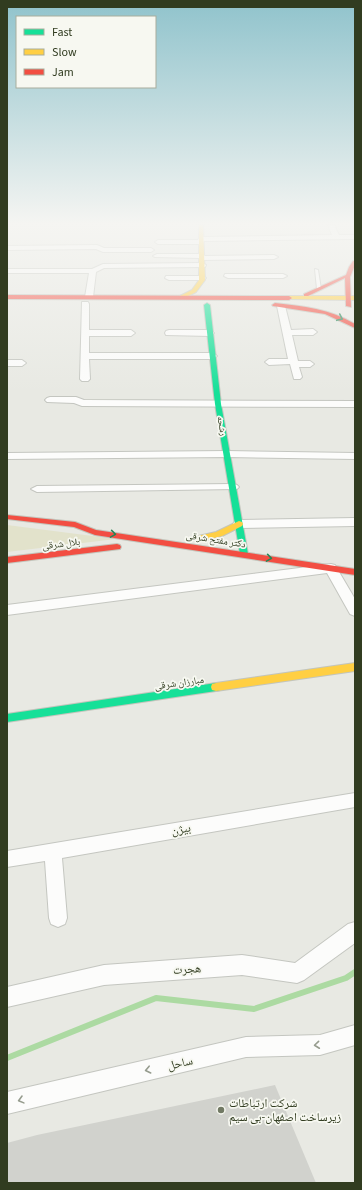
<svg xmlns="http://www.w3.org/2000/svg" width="362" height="1190" font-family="'Source Sans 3','Noto Naskh Arabic',sans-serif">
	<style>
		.green { fill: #e2e2cb }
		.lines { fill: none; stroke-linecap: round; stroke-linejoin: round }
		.stream { stroke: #acdaa2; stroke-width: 6 }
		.building { fill: #d1d2cd }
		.lane-casing { stroke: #c4c6c0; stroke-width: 2 }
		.street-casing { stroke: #c4c6c0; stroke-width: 2 }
		.fast-casing { stroke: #c3c5bc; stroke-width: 2 }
		.slow-casing { stroke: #c3c5bc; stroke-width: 2 }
		.jam-casing { stroke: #c3c5bc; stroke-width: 2 }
		.lane { fill: #fcfcfb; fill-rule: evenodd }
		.street { fill: #fcfcfb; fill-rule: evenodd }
		.fast { fill: #16e098; fill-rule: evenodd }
		.slow { fill: #ffcf43; fill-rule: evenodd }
		.jam { fill: #f24e42; fill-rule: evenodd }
		.oneway { stroke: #258656 }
		.oneway2 { stroke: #969c8e }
		.poi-dot { fill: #717964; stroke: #f7f8f1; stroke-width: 1.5 }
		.labels { text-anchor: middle; stroke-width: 3.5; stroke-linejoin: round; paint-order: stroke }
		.far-street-label { font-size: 9px; fill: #313c20; stroke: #f7f8f1 }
		.street-label { font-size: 10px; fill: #313c20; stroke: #f7f8f1 }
		.near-street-label { font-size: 12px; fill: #313c20; stroke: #f7f8f1 }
		.near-poi-label { font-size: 12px; fill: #313c20; stroke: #f7f8f1; text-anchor: start }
	</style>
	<rect width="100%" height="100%" fill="#e8e9e3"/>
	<path class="green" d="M 7,525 L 116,539 L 7,552 Z"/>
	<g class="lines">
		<path class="stream" d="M 7,1058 L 156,998 L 254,1009 L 346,978 L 355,972"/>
	</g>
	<path class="building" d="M 275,1085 L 316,1183 L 7,1183 L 7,1143 L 37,1135 Z"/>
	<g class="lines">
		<g class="lane-casing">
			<path id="lane" d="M 315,269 L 318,270 L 321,289 L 319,290 L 317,289 Z"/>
		</g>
		<g class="street-casing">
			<g id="street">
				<path d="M 328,225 L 334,225 L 339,235 L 355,235 L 355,239 L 204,241 L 203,243 L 201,244 L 158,244 L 155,242 L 158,240 L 198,240 L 199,238 L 201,237 L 332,235 Z"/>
				<path d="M 97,245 L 104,248 L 151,248 L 154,250 L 151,252 L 103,252 L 96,249 L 7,250 L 7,246 Z"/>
				<path d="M 157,254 L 202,254 L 205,256 L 274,255 L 278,257 L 274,259 L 202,260 L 199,258 L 155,257 L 153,256 Z"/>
				<path d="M 202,263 L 206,265 L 205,267 L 104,268 L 96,272 L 93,297 L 89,299 L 85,297 L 89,273 L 7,273 L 7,269 L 92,269 L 103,264 Z"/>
				<path d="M 225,274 L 283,274 L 287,276 L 283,278 L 228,278 L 224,276 Z"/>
				<path d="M 166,276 L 202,276 L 206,278 L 202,280 L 169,280 L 165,278 Z"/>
				<path d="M 82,302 L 88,302 L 89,304 L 89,330 L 131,330 L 135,333 L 131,336 L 89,336 L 89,353 L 213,353 L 217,356 L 213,359 L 89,359 L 90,379 L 88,381 L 82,381 L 80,379 Z"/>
				<path d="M 278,304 L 284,304 L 285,306 L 291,330 L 313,329 L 317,332 L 313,335 L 292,335 L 298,361 L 310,361 L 314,364 L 310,367 L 299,367 L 302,377 L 300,379 L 294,379 L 290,364 L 269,365 L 265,362 L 269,359 L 288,359 L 277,306 Z"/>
				<path d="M 169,330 L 210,330 L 214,333 L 210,336 L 166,335 L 165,333 L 166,331 Z"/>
				<path d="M 7,360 L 22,360 L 26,363 L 22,366 L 7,366 Z"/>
				<path d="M 50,397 L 76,397 L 84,400 L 355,401 L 355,407 L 82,406 L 74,403 L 47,402 L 45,400 L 47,398 Z"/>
				<path d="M 227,451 L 355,453 L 355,459 L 227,457 L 7,459 L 7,453 Z"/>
				<path d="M 233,484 L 237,485 L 239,487 L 237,489 L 37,492 L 31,489 L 37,486 Z"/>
				<path d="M 355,518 L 355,526 L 239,528 L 235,527 L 233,524 L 235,521 L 239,520 Z"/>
				<path d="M 331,564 L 335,565 L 355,599 L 355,616 L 350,614 L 327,573 L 7,615 L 7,605 Z"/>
				<path d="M 355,793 L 355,807 L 62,858 L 67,918 L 65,924 L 58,927 L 51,924 L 49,918 L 45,861 L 7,867 L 7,851 Z"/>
				<path d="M 355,922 L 355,943 L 304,980 L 297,983 L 242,975 L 104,985 L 7,1007 L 7,987 L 104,965 L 242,955 L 295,963 L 348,924 Z"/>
				<path d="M 355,1025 L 355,1045 L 320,1055 L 246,1057 L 7,1114 L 7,1092 L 246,1037 L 320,1035 Z"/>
			</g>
		</g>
		<g class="fast-casing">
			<g id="fast">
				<path d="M 207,303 L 210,305 L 221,404 L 248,554 L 244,557 L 240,554 L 215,404 L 204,305 Z"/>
				<path d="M 216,683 L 220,684 L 221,687 L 220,690 L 216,691 L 7,722 L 7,714 Z"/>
			</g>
		</g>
		<g class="slow-casing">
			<g id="slow">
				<path d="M 199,225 L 203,225 L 205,280 L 196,292 L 182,299 L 180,298 L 180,296 L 192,290 L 199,280 Z"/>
				<path d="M 289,296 L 355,296 L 355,300 L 287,299 L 286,298 Z"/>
				<path d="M 239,521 L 242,522 L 243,524 L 242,526 L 222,536 L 197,542 L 193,539 L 194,537 L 216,532 Z"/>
				<path d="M 355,663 L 355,671 L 216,691 L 212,690 L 211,687 L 212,684 L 216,683 Z"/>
			</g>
		</g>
		<g class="jam-casing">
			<g id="jam">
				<path d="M 353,261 L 355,261 L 355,265 L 350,277 L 351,307 L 346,306 L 345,278 L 308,296 L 304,296 L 304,294 L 346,275 L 349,267 Z"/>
				<path d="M 7,295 L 289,296 L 292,298 L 289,300 L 7,299 Z"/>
				<path d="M 275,303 C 303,306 330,309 355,324 L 355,328 L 325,314 L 273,306 L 272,305 Z"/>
				<path d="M 7,515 L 75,522 L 96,530 L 355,569 L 355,575 L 95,535 L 74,527 L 7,519 Z"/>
				<path d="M 117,544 L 120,545 L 121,547 L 120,549 L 7,563 L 7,557 Z"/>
			</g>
		</g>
		<use href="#lane" class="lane"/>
		<use href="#street" class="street"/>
		<use href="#fast" class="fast"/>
		<use href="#slow" class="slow"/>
		<use href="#jam" class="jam"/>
	</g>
	<defs><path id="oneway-chevron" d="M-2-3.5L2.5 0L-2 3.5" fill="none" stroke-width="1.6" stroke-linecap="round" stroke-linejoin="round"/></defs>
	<g class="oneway">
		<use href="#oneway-chevron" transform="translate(340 318) rotate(25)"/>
		<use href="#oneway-chevron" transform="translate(113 534) rotate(9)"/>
		<use href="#oneway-chevron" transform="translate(269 558) rotate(9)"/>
	</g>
	<g class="oneway2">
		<use href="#oneway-chevron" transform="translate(317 1045) rotate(174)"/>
		<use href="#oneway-chevron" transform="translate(148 1070) rotate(167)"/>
		<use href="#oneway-chevron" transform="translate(21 1100) rotate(165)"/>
	</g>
	<linearGradient id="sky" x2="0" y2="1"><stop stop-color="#90c3cc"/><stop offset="0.57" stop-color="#f5f5f2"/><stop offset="1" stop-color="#f5f5f2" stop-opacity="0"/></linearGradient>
	<rect width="362" height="392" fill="url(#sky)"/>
	<circle class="poi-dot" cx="221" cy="1110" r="4"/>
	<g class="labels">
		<g class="far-street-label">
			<text transform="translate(222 426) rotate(79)" y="3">رشحه</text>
		</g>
		<g class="street-label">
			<text transform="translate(216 539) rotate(9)" y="4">دکتر مفتح شرقی</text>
			<text transform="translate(61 543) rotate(-7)" y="4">بلال شرقی</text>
			<text transform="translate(179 682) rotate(-8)" y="4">مبارزان شرقی</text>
		</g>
		<g class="near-street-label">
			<text transform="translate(181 829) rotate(-10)" y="4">بیژن</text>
			<text transform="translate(187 969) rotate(-4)" y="4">هجرت</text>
			<text transform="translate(180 1063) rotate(-13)" y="4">ساحل</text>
		</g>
		<g class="near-poi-label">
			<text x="229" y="1107">شرکت ارتباطات<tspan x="229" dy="14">زیرساخت اصفهان-بی سیم</tspan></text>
		</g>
	</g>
	<rect width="362" height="1190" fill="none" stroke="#313c20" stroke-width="16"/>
	<rect x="16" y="16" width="140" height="72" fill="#f7f8f1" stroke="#a8ad9d"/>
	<rect x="24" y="29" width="20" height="6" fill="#16e098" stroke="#a8ad9d"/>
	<text x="52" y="36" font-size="12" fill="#313c20">Fast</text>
	<rect x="24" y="49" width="20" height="6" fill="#ffcf43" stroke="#a8ad9d"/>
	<text x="52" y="56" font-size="12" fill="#313c20">Slow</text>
	<rect x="24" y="69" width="20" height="6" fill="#f24e42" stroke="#a8ad9d"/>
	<text x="52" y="76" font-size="12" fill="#313c20">Jam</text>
</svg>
